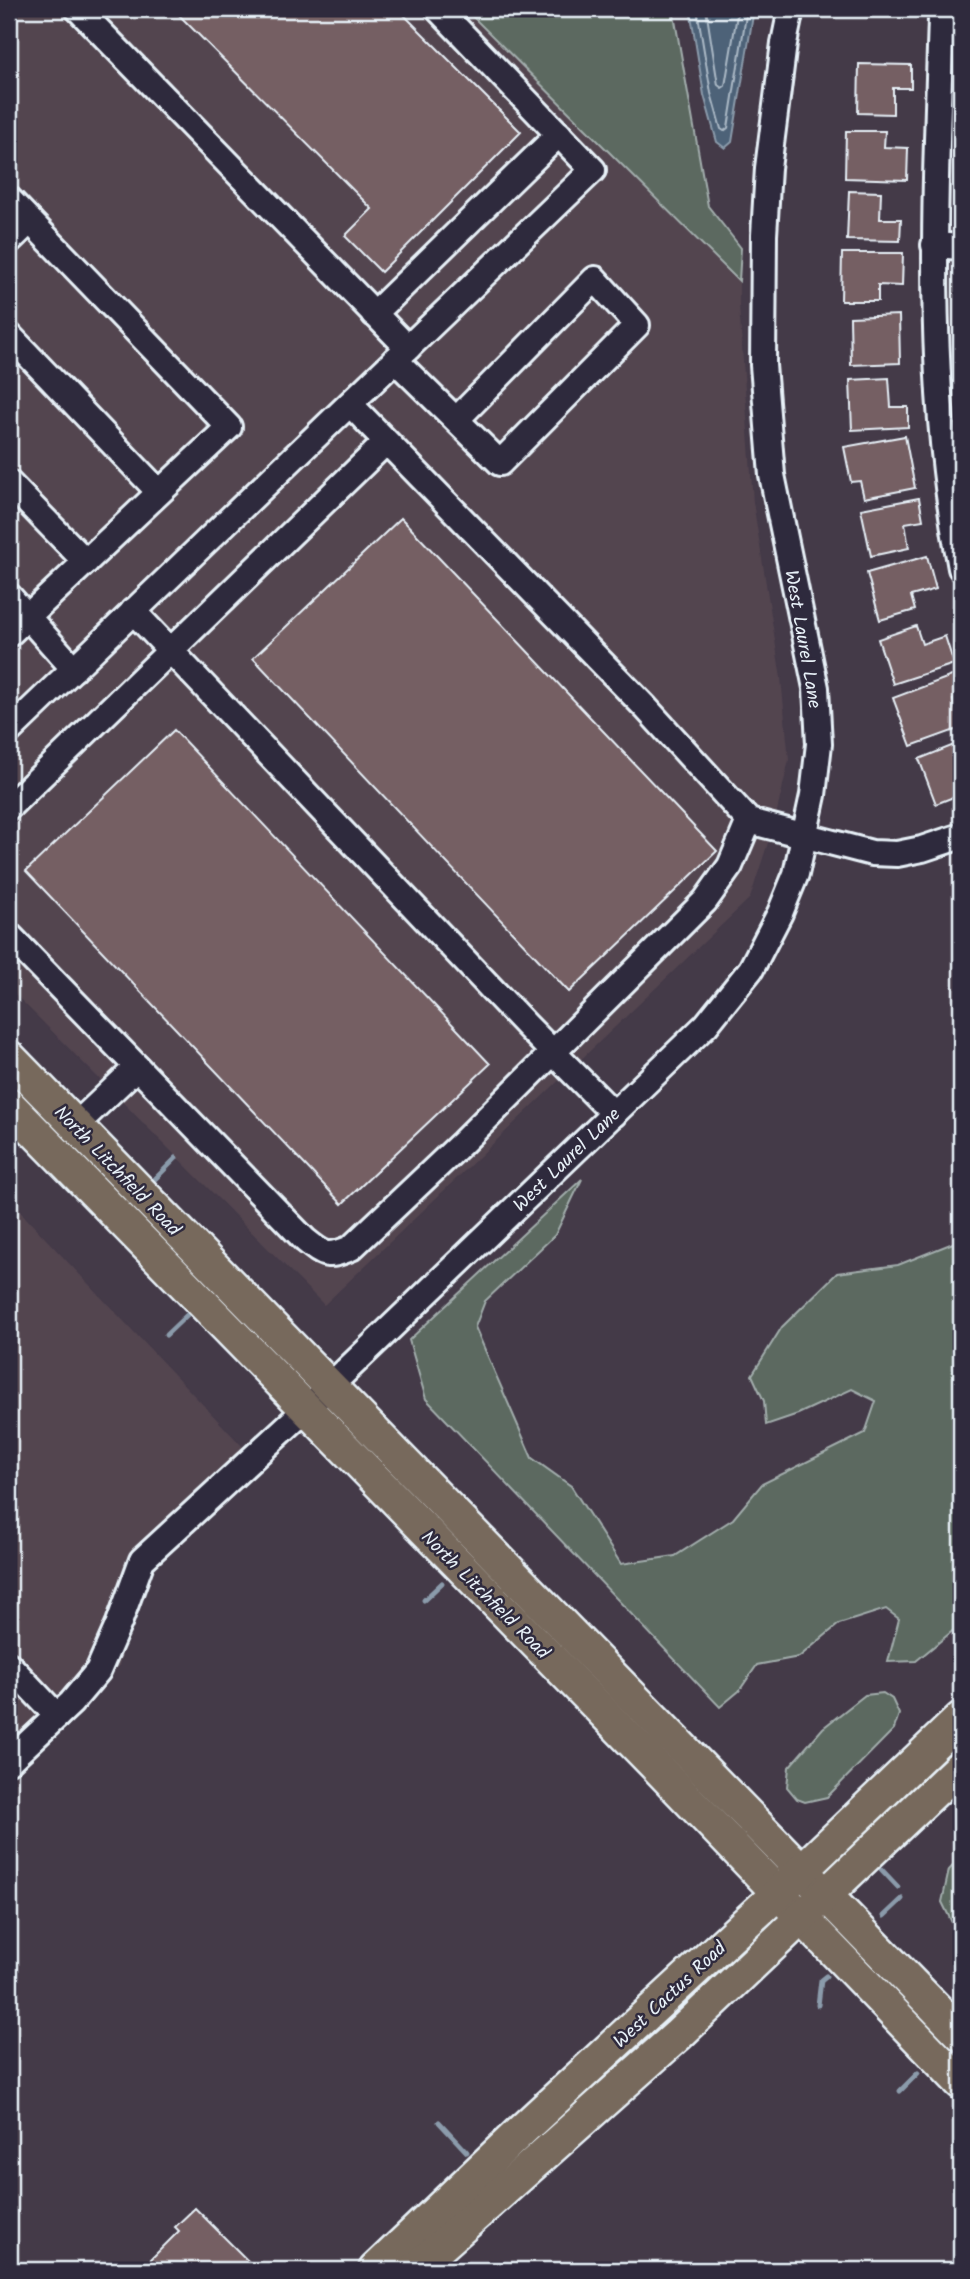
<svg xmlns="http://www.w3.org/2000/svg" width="970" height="2279" font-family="Kalam,sans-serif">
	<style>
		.built { fill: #534550 }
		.green { fill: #5b6960; stroke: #a2adac; stroke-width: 2 }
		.water { fill: #4d6278; stroke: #8b9bab; stroke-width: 2 }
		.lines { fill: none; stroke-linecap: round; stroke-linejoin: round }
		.shore { stroke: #aab8c5; stroke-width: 2 }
		.stream { stroke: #8b9bab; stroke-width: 5 }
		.building { fill: #755e63; stroke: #e8f1f8; stroke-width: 2 }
		.minor-casing { stroke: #e8f1f8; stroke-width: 30 }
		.major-casing { stroke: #e8f1f8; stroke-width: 37 }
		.minor { stroke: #2f2a3d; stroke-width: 24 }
		.major { stroke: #77695c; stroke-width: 32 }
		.labels { text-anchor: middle; stroke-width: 5; stroke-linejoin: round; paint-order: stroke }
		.street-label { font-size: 19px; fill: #e8f1f8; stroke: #2f2a3d }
	</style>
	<rect width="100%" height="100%" fill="#443a48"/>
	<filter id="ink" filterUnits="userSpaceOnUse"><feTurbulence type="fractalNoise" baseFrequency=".0143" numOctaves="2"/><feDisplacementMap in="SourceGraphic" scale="14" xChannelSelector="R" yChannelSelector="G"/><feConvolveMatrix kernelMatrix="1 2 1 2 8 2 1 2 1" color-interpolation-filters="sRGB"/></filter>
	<g filter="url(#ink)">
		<g class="built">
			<path d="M 9,9 L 465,9 L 739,281 L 739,305 L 753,502 L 781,678 L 789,760 L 774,824 L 750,898 L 324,1305 L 9,988 Z"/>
			<path d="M 9,1200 L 260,1465 L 141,1576 L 119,1666 L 9,1772 Z"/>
		</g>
		<g class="green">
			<path d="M 465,9 L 673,9 L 708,206 L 741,248 L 739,281 Z"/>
			<path d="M 582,1179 L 555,1235 L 485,1301 L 475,1327 L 532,1458 L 571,1486 L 621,1564 L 675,1556 L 733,1519 L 762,1484 L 865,1433 L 876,1401 L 852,1389 L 798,1414 L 766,1425 L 764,1401 L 752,1375 L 782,1327 L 837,1273 L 898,1265 L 958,1241 L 961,1244 L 961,1624 L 916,1661 L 888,1662 L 899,1619 L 886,1609 L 839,1624 L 799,1657 L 757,1665 L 739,1691 L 720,1707 L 426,1399 L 409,1340 Z"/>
			<path d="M 883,1693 L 892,1699 L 899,1714 L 894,1729 L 827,1797 L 805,1802 L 797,1799 L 787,1787 L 789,1767 L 823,1728 L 865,1695 Z"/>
			<path d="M 961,1857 L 961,1941 L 942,1902 L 949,1870 Z"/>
		</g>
		<path class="water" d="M 690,9 L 754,9 L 732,142 L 725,148 L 717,142 L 704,95 Z"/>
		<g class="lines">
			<g class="shore">
				<path d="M 697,9 L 711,93 L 721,129 L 724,131 L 728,128 L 747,9"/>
				<path d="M 706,9 L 718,85 L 722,88 L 725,86 L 738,9"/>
			</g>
			<g class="stream">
				<path d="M 151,1183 L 176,1158"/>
				<path d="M 166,1335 L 189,1313"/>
				<path d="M 424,1600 L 442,1583"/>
				<path d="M 881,1869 L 898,1887"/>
				<path d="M 884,1916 L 902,1899"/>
				<path d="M 818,2005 L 821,1980 L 826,1976"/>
				<path d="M 900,2091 L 918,2073"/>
				<path d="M 439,2122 L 467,2152"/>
			</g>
		</g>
		<g class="building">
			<path d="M 173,9 L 398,9 L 521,132 L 381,272 L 345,236 L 372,209 Z"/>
			<path d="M 859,64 L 911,65 L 911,88 L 893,88 L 893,114 L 858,113 Z"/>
			<path d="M 846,131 L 885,131 L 884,147 L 908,148 L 907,180 L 845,178 Z"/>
			<path d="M 849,191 L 881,192 L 880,219 L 901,219 L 900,241 L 847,240 Z"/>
			<path d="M 842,253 L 903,253 L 902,286 L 878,285 L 878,301 L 841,301 Z"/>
			<path d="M 899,315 L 900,363 L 851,365 L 850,317 Z"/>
			<path d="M 889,378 L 891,407 L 908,407 L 908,427 L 852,430 L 850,380 Z"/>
			<path d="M 905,436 L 915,488 L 864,498 L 860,481 L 851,482 L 844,447 Z"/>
			<path d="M 919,498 L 923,520 L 905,523 L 909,548 L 871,556 L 861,509 Z"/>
			<path d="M 401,518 L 717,851 L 569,992 L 253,658 Z"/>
			<path d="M 927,556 L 936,589 L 911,596 L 915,610 L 880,620 L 867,573 Z"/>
			<path d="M 916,626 L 922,644 L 945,636 L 954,664 L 893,684 L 878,639 Z"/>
			<path d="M 957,674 L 961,685 L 961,696 L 953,700 L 961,728 L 911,746 L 893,698 Z"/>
			<path d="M 174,730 L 490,1064 L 342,1204 L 26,871 Z"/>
			<path d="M 954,745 L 961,763 L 961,794 L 936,804 L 919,759 Z"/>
			<path d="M 195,2208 L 255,2268 L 253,2270 L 140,2270 L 179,2231 L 175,2227 Z"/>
		</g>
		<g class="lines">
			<g class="minor-casing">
				<g id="minor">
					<path d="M 78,9 L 408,348"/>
					<path d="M 943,9 L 941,19 C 935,202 925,386 961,568"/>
					<path d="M 9,199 L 229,427 L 9,634"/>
					<path d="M 9,241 L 30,221"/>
					<path d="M 934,245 L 961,247"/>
					<path d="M 374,314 L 559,134"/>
					<path d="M 9,335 L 159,492"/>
					<path d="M 395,360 L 500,463 L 637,325 L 595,279 L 457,419"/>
					<path d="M 350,404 L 646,708 L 749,821 L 872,853 L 897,854 L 922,849 L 961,836"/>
					<path d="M 9,483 L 86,562"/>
					<path d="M 9,596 L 74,669"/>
					<path d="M 133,611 L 526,1025 L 614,1114"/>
					<path d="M 9,731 L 593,170 L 438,9"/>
					<path d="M 9,807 L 386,442"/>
					<path d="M 9,935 L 305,1240 C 325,1256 327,1258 351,1248 L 462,1143 L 705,901 L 730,866 L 749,821"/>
					<path d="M 75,1126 L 137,1067"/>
					<path d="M 9,1665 L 57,1716"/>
					<path d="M 9,1761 L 71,1703 L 98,1671 L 119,1623 L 142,1560 L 305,1410 L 706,1025 L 751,969 L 780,913 L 796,874 L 813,795 L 819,744 L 816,688 L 772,475 L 763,365 L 764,235 L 768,168 L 784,43 L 791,9"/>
				</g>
			</g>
			<g class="major-casing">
				<g id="major">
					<path d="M 9,1057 L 961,2034"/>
					<path d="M 9,1105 L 656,1766 L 961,2083"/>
					<path d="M 375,2270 L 523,2129 L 778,1893 L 961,1718"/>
					<path d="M 414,2270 L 677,2036 L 961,1766"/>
				</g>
			</g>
			<use href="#minor" class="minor"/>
			<use href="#major" class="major"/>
		</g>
	</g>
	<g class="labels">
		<g class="street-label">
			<text transform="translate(804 639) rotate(80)" y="7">West Laurel Lane</text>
			<text transform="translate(566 1159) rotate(-44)" y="7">West Laurel Lane</text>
			<text transform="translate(118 1170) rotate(46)" y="7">North Litchfield Road</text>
			<text transform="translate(486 1594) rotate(45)" y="7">North Litchfield Road</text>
			<text transform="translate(669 1994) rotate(-43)" y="7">West Cactus Road</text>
		</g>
	</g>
	<rect width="970" height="2279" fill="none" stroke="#2f2a3d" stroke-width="35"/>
	<rect x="18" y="18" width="935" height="2244" fill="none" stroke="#e8f1f8" stroke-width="2.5" filter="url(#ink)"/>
</svg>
